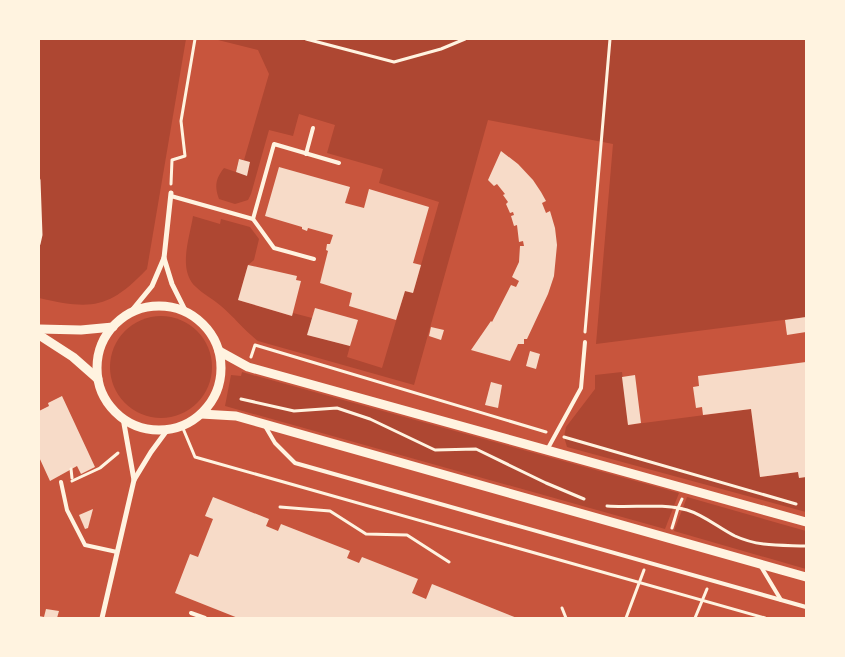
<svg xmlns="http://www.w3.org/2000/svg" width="845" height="657" font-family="'Titillium Web',sans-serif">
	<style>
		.green { fill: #ae4732 }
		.building { fill: #f7dbc8 }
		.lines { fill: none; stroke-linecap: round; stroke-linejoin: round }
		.path { stroke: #fff3e0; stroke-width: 3 }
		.service { stroke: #fff3e0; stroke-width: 4 }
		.minor { stroke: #fff3e0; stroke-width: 5 }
		.tertiary { stroke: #fff3e0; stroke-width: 9 }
	</style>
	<rect width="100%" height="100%" fill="#c8553d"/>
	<g class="green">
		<path d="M 39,39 L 186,39 L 147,269 C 109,309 91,310 39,298 Z"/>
		<path d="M 214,39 L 806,39 L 806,317 L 596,344 L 613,144 L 488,120 L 414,385 L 258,341 C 244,330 234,317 221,306 C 213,299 203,294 196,287 C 177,270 190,237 193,216 L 220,224 L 221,219 L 250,227 L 259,239 L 254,260 L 248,265 L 238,300 L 292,316 L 293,313 L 312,318 L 308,335 L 350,346 L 347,357 L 382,368 L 405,291 L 413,293 L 439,202 L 379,183 L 383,169 L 327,153 L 335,125 L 299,114 L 293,136 L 269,130 L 251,194 L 248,200 L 235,204 L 219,199 C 214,186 216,178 224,168 L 236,172 L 239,159 L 244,160 L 269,74 L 258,50 Z"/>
		<circle cx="161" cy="367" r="51"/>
		<path d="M 242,372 L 679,493 L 665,529 L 225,406 L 231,375 L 241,376 Z"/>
		<path d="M 622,372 L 628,425 L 751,409 L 760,477 L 798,472 L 799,478 L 806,477 L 806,512 L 567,447 L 564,437 L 566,427 L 595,389 L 595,375 Z"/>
		<path d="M 687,497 L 806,531 L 806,569 L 674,531 Z"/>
	</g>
	<g class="building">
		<path d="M 501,151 L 518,164 L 533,180 L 541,192 L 546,201 L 542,203 L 546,213 L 550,211 L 555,228 L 557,245 L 554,276 L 548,294 L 527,339 L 524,339 L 524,344 L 518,344 L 510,361 L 471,350 L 491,321 L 492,322 L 511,285 L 516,287 L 519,281 L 512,277 L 519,262 L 520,246 L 524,246 L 523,241 L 519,242 L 517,225 L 514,226 L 511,216 L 514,215 L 513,212 L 510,213 L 506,204 L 508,202 L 503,195 L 505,194 L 497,184 L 494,186 L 488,180 Z"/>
		<path d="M 239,159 L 250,162 L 247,176 L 236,172 Z"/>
		<path d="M 279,167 L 350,187 L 345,203 L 364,208 L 369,189 L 429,207 L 413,263 L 421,265 L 413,293 L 405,291 L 396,320 L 349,306 L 352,293 L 320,283 L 328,251 L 326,250 L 327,244 L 330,244 L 333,235 L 308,228 L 307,231 L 302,229 L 302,227 L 265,216 Z"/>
		<path d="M 248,265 L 297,276 L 296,280 L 301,281 L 292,316 L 238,300 Z"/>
		<path d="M 315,308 L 358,320 L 350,346 L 307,335 Z"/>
		<path d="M 806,317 L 806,332 L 787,335 L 785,320 Z"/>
		<path d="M 431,327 L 444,330 L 441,340 L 429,336 Z"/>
		<path d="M 530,351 L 540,354 L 536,369 L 526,366 Z"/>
		<path d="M 806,362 L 806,477 L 799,478 L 798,472 L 760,477 L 751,409 L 703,415 L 702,407 L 696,408 L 693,387 L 699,386 L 698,376 Z"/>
		<path d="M 635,375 L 641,423 L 628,425 L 622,377 Z"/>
		<path d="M 491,382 L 502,385 L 498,408 L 485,405 Z"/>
		<path d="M 62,396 L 95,467 L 81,474 L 77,466 L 50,481 L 39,457 L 39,411 L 49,406 L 48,403 Z"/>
		<path d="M 213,497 L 269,519 L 266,526 L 278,531 L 281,524 L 350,551 L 347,558 L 359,563 L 362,557 L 418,579 L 412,593 L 426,599 L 432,584 L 517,618 L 238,618 L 175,593 L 190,554 L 198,557 L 213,519 L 205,516 Z"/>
		<path d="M 93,509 L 88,528 L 85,529 L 79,515 Z"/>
		<path d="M 46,609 L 59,611 L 57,618 L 39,618 L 39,616 L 44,617 Z"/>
	</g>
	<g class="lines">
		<g class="path">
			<path d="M 306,39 L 394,62 L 441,49 L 465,39"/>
			<path d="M 39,180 L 41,235 L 39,244"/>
			<path d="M 171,184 L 172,160 L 185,156 L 181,121 L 195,39"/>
			<path d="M 585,332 L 610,39"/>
			<path d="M 251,357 L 255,345 L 546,432"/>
			<path d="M 241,399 L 294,411 L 337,408 L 370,419 L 435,450 L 476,449 L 546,483 L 584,499"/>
			<path d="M 182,426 L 195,457 L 765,618"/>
			<path d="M 564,437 L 796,504"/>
			<path d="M 71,469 L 72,478"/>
			<path d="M 72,481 L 100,468 L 118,453"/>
			<path d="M 607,506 C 634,508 661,503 687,510 C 704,515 719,528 735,536 C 759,547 781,545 806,546"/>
			<path d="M 280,507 L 330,511 L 366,534 L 407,535 L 449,562"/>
			<path d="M 672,528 L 678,508 L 682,499"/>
			<path d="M 562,608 L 566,618"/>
			<path d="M 626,618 L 644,570"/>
			<path d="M 695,618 L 707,589"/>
		</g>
		<g class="service">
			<path d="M 306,154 L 313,128"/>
			<path d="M 171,196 L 253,219 L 274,248 L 314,259"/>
			<path d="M 253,219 L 274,144 L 339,163"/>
			<path d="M 265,426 L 275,443 L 295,463 L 806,607"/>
			<path d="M 547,450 L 581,388 L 585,342"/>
			<path d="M 61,482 L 67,510 L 85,545 L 117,552"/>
			<path d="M 760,565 L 781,600"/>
			<path d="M 191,613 L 205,618"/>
		</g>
		<g class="minor">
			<path d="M 164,258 L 172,284 L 186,312"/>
			<path d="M 129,314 L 152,286 L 164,258 L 171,193"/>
			<path d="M 123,418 L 134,480"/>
			<path d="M 102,618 L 134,480 L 151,452 L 168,429"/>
		</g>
		<g class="tertiary">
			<circle cx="159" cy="368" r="62"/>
			<path d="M 39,329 L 81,330 L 113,327"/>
			<path d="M 39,335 L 73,357 L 98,379"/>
			<path d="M 219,351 L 248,367 L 806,522"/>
			<path d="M 201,414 L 236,416 L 806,577"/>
		</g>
	</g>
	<rect width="845" height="657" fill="none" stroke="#fff3e0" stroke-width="80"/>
</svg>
